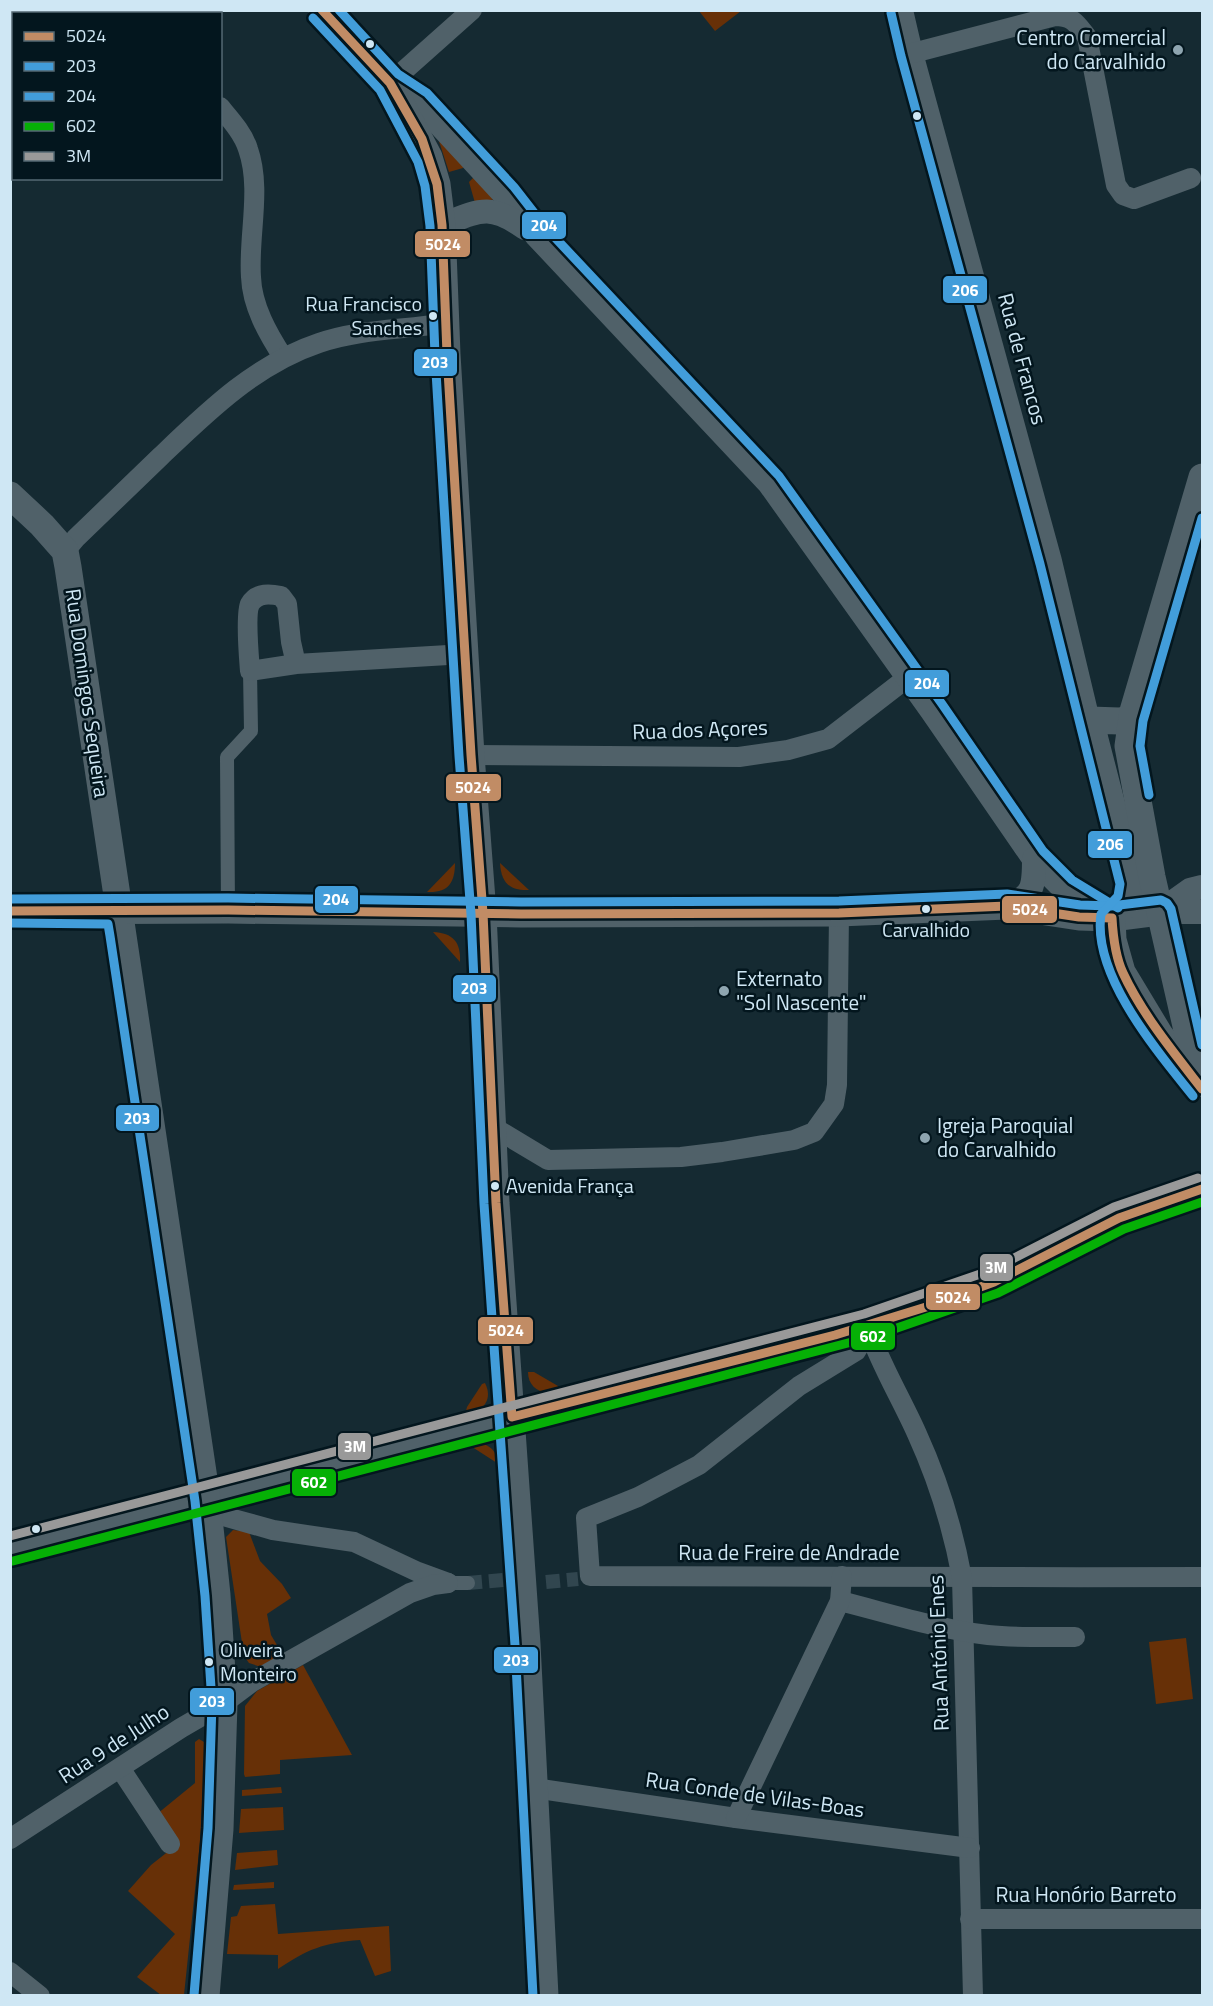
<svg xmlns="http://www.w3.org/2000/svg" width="1213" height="2006" font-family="'Titillium Web',sans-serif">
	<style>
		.green { fill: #673007 }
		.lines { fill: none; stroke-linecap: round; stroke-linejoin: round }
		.pedestrian-tunnel { stroke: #31464f; stroke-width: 14; stroke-dasharray: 14 7; stroke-linecap: butt }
		.pedestrian { stroke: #506169; stroke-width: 14 }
		.minor { stroke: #506169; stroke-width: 20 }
		.tertiary { stroke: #506169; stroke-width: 24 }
		.secondary { stroke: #506169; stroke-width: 27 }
		.bus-1-casing { stroke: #03161e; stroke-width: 14 }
		.bus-2-casing { stroke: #03161e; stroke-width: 14 }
		.bus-3-casing { stroke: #03161e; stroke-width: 14 }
		.bus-4-casing { stroke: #03161e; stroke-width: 14 }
		.bus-5-casing { stroke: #03161e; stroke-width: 14 }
		.bus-6-casing { stroke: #03161e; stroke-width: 14 }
		.bus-1 { stroke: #c18c65; stroke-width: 9 }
		.bus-2 { stroke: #429dda; stroke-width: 9 }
		.bus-3 { stroke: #429dda; stroke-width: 9 }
		.bus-4 { stroke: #06b006; stroke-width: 9 }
		.bus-5 { stroke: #999; stroke-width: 9 }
		.bus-6 { stroke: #429dda; stroke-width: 9 }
		.bus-dot { fill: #cfe7f4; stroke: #03161e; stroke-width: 2 }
		.poi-dot { fill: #8ea5b0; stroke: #03161e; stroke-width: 2 }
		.labels { text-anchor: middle; stroke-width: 5; stroke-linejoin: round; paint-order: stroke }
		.bus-label { font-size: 20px; fill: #cfe7f4; stroke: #03161e; text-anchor: start }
		.poi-label { font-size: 21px; fill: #cfe7f4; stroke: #03161e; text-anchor: start }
		.street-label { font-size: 21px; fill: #cfe7f4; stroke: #03161e }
		.line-badge { stroke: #03161e; stroke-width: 2 }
		.badge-label { font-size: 16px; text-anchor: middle; font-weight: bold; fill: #fff }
	</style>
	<rect width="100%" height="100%" fill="#152a32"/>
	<g class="green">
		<path d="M 699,11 L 741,11 L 715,31 Z"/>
		<path d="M 436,132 L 466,161 L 463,168 L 449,172 Z"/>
		<path d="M 478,173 L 501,198 L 475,203 L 469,182 Z"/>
		<path d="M 455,863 C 455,883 448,893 427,892 Z"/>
		<path d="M 500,863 L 529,890 C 510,891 501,883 500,863 Z"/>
		<path d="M 433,932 C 453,933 461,942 460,962 Z"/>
		<path d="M 528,1372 L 534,1372 L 558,1386 L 559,1389 C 544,1397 528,1389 528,1372 Z"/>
		<path d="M 485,1383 C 493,1399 484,1410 469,1414 L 466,1411 L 467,1407 L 482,1384 Z"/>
		<path d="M 472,1440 C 484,1444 498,1447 497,1463 L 466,1443 Z"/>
		<path d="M 233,1530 L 249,1532 L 260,1561 L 282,1584 L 291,1598 L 267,1614 L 271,1635 L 283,1655 L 261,1667 L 249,1663 L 244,1656 L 226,1537 Z"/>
		<path d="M 1186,1638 L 1193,1699 L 1156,1704 L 1149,1642 Z"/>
		<path d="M 303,1665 L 352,1755 L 280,1760 L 280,1774 L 245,1777 L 244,1774 L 245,1706 L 257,1691 Z"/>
		<path d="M 199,1739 L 204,1742 L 205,1749 L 200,1842 L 184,1995 L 161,1995 L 137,1977 L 175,1934 L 128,1891 L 151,1865 L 170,1850 L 157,1814 L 195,1783 L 195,1742 Z"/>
		<path d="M 281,1787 L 282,1793 L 242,1796 L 242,1790 Z"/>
		<path d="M 283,1807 L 284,1830 L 239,1833 L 241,1809 Z"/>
		<path d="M 277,1850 L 278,1865 L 235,1870 L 237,1853 Z"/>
		<path d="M 274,1882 L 274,1888 L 233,1890 L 234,1885 Z"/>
		<path d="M 275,1904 L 278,1934 L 389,1926 L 391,1971 L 375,1976 L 360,1940 C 323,1943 308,1949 278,1969 L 278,1955 L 227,1954 L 231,1917 L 237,1916 L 241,1906 Z"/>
	</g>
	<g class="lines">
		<g class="pedestrian-tunnel">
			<path d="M 546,1582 L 578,1579"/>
			<path d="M 468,1583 L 504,1580"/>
		</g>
		<g class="pedestrian">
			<path d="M 228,910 L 227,757 L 251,731 L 250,671"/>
			<path d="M 448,1583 L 468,1583"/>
		</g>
		<g class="minor">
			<path d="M 132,10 L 136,14"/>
			<path d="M 903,10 L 913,53 L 1052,561 L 1090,720"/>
			<path d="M 913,53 L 1055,16 C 1073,16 1077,24 1087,37 L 1116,185 L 1123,195 L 1134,199 L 1191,178"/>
			<path d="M 390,83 L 472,10"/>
			<path d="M 220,107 C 230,119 243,133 248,149 C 262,189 248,236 251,277 C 252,306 268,334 283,357"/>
			<path d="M 65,551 L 76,538 C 104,511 133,483 161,456 C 208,411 256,364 319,343 C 359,329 404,330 445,323"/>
			<path d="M 296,664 L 291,642 L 287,604 L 281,596 C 271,594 257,592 250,604 C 245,614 249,658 250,671 L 296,664 L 465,654"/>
			<path d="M 471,755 L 739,757 L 788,750 L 828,739 L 907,678"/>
			<path d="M 493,1127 L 548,1160 L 681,1157 L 722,1152 L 794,1140 L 814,1132 L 834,1104 L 837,1085 L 839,913"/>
			<path d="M 867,1326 L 862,1341 L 856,1351 L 799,1386 L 699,1465 L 638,1497 L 586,1518 L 590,1576 C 794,1576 998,1578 1202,1577"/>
			<path d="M 867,1326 C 880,1364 901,1398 917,1434 C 938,1480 953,1529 962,1578 L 973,1996"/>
			<path d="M 207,1499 L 223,1516 L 230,1518 L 273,1530 L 354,1542 L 418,1572 L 448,1583"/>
			<path d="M 840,1601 C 888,1613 938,1629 988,1635 C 1017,1638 1046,1637 1075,1637"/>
			<path d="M 120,1768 L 170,1844"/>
			<path d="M 534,1788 L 736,1818 L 970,1848"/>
			<path d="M 736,1818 L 840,1601 L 842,1576"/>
			<path d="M 10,1839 L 181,1728 L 224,1703 L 252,1682 L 410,1593 L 433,1585 L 448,1583"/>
			<path d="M 970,1919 L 1202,1919"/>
			<path d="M 10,1972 L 40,1996"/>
		</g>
		<g class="tertiary">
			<path d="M 390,83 L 418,101 L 505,195 L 537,236 L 769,483 L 932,711 L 1034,859 L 1064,889 L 1085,903 L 1112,918"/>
			<path d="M 442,225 C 480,210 490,203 525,228"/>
			<path d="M 1007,906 C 1034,896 1034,886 1034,859"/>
			<path d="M 1159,912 L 1190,890 L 1202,887"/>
			<path d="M 1159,912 L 1202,912"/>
			<path d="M 10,1549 L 867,1326 L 926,1307 L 994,1282 L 1119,1218 L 1202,1189"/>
		</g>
		<g class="secondary">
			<path d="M 322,10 L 390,83 L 429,157 L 437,184 L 442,225 L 447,354 L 471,755 L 483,913 L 496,1203 L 527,1644 L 545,1996"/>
			<path d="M 10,495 L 42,525 L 65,551 L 68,567 L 207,1499 L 217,1595 L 224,1703 L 220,1829 L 206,1996"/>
			<path d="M 10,911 L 228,910 L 521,914 L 839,913 L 1007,906 L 1079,917 L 1112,918 L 1159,912"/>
			<path d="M 1112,918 L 1129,902 L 1132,883 L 1090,720 L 1119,721 L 1131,719"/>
			<path d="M 1112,918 L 1113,940 L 1122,972 L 1160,1035 L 1196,1079"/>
			<path d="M 1199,1083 L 1152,877 L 1128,746 L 1133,711 L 1202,477"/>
		</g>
		<g class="bus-1-casing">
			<g id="bus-1">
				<path d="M 322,10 L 390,83 L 422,139 L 437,184 L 442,225 L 447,354 L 471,755 L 483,913 L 496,1203 L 512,1417 L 835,1335 L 926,1307 L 994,1282 L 1119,1218 L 1202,1189"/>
				<path d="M 10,911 L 228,910 L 521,914 L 839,913 L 1007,906 L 1079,917 L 1112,918 C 1113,936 1115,956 1123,973 C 1142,1014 1174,1053 1202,1089"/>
			</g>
		</g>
		<g class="bus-2-casing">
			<g id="bus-2">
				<path d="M 313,18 L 380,90 L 418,162 L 425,186 L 430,226 L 435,355 L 459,756 L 471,914 L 484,1204 L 515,1645 L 533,1996"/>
				<path d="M 10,923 L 108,924 L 110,936 L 195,1501 L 205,1596 L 212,1703 L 208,1828 L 194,1995"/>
			</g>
		</g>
		<g class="bus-3-casing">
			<g id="bus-3">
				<path d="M 339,10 L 398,74 L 427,93 L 514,187 L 546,228 L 779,476 L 942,704 L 1043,851 L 1072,880 L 1118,908"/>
				<path d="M 10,899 L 228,898 L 521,902 L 839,901 L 1007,894 L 1080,905 L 1111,906 L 1161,900 L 1167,903 L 1171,909 L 1202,1045"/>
			</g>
		</g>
		<g class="bus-4-casing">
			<path id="bus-4" d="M 13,1561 L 871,1337 L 998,1293 L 1124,1229 L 1202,1202"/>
		</g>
		<g class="bus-5-casing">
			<path id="bus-5" d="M 10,1536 L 864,1314 L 989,1271 L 1114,1207 L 1198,1178"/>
		</g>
		<g class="bus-6-casing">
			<g id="bus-6">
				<path d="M 891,13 L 901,56 L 1040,564 L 1120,884 L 1118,896 L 1101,914 C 1092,975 1157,1051 1193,1096"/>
				<path d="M 1149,795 L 1140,746 L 1143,721 L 1202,518"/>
			</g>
		</g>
		<use href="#bus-1" class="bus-1"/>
		<use href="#bus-2" class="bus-2"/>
		<use href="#bus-3" class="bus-3"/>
		<use href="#bus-4" class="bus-4"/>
		<use href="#bus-5" class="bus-5"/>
		<use href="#bus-6" class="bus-6"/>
	</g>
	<g class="bus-dot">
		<circle cx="370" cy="44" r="5"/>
		<circle cx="917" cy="116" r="5"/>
		<circle cx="433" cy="316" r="5"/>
		<circle cx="926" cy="909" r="5"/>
		<circle cx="495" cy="1186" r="5"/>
		<circle cx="36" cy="1529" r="5"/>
		<circle cx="209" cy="1662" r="5"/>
	</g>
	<g class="poi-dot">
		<circle cx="1178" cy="50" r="6"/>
		<circle cx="724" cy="991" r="6"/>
		<circle cx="925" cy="1138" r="6"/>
	</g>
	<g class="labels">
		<g class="bus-label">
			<text x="422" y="311" text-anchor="end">Rua Francisco<tspan x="422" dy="24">Sanches</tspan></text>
			<text x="926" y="937" text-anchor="middle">Carvalhido</text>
			<text x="506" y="1193">Avenida França</text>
			<text x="220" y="1657">Oliveira<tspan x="220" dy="24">Monteiro</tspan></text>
		</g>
		<g class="poi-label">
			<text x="1166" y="45" text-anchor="end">Centro Comercial<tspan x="1166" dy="24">do Carvalhido</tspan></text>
			<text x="736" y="986">Externato<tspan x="736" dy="24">"Sol Nascente"</tspan></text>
			<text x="937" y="1133">Igreja Paroquial<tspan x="937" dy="24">do Carvalhido</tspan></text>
		</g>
		<g class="street-label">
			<text transform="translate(1022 359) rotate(75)" y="7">Rua de Francos</text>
			<text transform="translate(87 693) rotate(82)" y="7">Rua Domingos Sequeira</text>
			<text transform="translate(700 730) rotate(-2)" y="7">Rua dos Açores</text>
			<text x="789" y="1560">Rua de Freire de Andrade</text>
			<text transform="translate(939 1653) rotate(-92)" y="7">Rua António Enes</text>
			<text transform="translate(114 1744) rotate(-33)" y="7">Rua 9 de Julho</text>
			<text transform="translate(755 1795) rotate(8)" y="7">Rua Conde de Vilas-Boas</text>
			<text x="1086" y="1902">Rua Honório Barreto</text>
		</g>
	</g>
	<g class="line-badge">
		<rect x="521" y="211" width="46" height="29" rx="6" fill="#429dda"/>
		<rect x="414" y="230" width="57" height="28" rx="6" fill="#c18c65"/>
		<rect x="942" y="275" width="46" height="29" rx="6" fill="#429dda"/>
		<rect x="413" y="348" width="45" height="29" rx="6" fill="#429dda"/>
		<rect x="904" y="669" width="46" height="29" rx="6" fill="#429dda"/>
		<rect x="445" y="773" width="57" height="29" rx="6" fill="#c18c65"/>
		<rect x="1087" y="830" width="46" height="29" rx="6" fill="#429dda"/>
		<rect x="314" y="885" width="45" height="29" rx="6" fill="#429dda"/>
		<rect x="1001" y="895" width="57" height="29" rx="6" fill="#c18c65"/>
		<rect x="452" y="974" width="45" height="29" rx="6" fill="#429dda"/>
		<rect x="115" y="1104" width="45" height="28" rx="6" fill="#429dda"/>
		<rect x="979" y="1253" width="35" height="29" rx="6" fill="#999"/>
		<rect x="925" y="1283" width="56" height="28" rx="6" fill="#c18c65"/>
		<rect x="477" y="1316" width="57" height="29" rx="6" fill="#c18c65"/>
		<rect x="850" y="1322" width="46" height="29" rx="6" fill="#06b006"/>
		<rect x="337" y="1432" width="35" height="29" rx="6" fill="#999"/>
		<rect x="291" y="1468" width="46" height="29" rx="6" fill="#06b006"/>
		<rect x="493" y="1646" width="46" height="28" rx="6" fill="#429dda"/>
		<rect x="189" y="1687" width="46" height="29" rx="6" fill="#429dda"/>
	</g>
	<g class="badge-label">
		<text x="544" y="231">204</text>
		<text x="443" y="250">5024</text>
		<text x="965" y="296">206</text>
		<text x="435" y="368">203</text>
		<text x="927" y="689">204</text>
		<text x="473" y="793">5024</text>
		<text x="1110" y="850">206</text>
		<text x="336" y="905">204</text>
		<text x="1030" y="915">5024</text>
		<text x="474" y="994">203</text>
		<text x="137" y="1124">203</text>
		<text x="996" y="1273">3M</text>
		<text x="953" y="1303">5024</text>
		<text x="506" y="1336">5024</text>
		<text x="873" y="1342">602</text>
		<text x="355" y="1452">3M</text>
		<text x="314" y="1488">602</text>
		<text x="516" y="1666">203</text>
		<text x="212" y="1707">203</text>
	</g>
	<rect width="1213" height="2006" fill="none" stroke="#cfe7f4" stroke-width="24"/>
	<rect x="12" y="12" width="210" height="168" fill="#03161e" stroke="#556a74" stroke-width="1.5"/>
	<rect x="24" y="32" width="30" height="9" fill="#c18c65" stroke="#556a74" stroke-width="1.5"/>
	<text x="66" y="42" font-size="18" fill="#cfe7f4">5024</text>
	<rect x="24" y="62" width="30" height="9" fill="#429dda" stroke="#556a74" stroke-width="1.5"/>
	<text x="66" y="72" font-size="18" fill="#cfe7f4">203</text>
	<rect x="24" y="92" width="30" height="9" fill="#429dda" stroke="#556a74" stroke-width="1.5"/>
	<text x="66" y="102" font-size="18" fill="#cfe7f4">204</text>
	<rect x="24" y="122" width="30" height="9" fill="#06b006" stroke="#556a74" stroke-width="1.5"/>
	<text x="66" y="132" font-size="18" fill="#cfe7f4">602</text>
	<rect x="24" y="152" width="30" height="9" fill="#999999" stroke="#556a74" stroke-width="1.5"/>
	<text x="66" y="162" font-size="18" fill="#cfe7f4">3M</text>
</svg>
